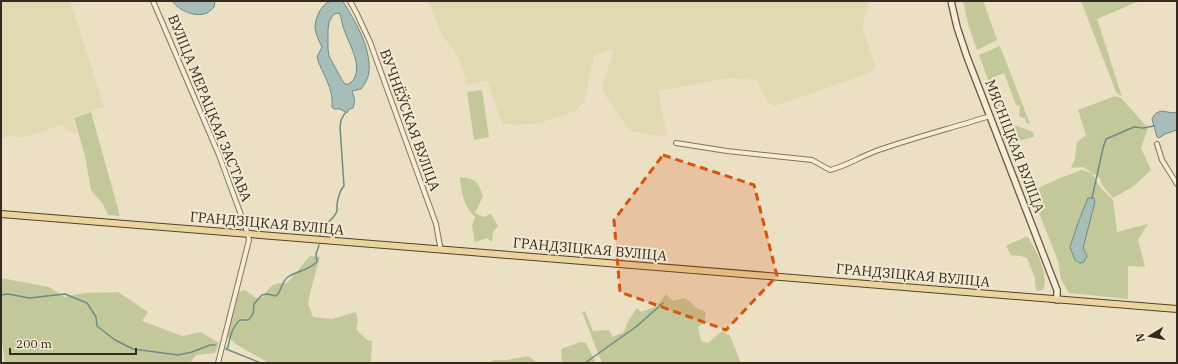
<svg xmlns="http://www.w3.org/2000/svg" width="1178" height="364" font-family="'IBM Plex Serif',serif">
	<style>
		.farmland { fill: #e0d9b2 }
		.green { fill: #c2c899 }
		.water { fill: #a6beb7; stroke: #6d8c85; fill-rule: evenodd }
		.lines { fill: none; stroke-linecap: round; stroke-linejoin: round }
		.stream { stroke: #6d8c85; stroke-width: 1.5 }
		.street-casing { stroke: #84725c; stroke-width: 6 }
		.secondary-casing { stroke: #66533f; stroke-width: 8 }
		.primary-casing { stroke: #524030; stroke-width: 8 }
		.street { stroke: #f6edd7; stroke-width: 4 }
		.secondary { stroke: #f6edd7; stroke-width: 5.5 }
		.primary { stroke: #ecd49f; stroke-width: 6 }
		.marked { fill: #d6540e; fill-opacity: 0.2; stroke: #d6540e; stroke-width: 3; stroke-dasharray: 8 5; stroke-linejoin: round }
		.labels { text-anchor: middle; stroke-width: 4; stroke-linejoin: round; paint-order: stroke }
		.street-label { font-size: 14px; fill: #352a1f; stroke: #f3ead3 }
	</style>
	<rect width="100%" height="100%" fill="#ebe0c4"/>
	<g class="farmland">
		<path d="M 1,1 L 70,1 L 104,107 L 72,117 L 77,134 L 70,132 L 62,125 L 21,138 L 12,135 L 1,139 Z"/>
		<path d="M 428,1 L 867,1 L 868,6 L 862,27 L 875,66 L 872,72 L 775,106 L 768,103 L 757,80 L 729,78 L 658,91 L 667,137 L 633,132 L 628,128 L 607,98 L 602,86 L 614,51 L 607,51 L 594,56 L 584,102 L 575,111 L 540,123 L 518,125 L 502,124 L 493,98 L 487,80 L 468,85 L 458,56 L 442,35 Z"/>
	</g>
	<g class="green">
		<path d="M 963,1 L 983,1 L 997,40 L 977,50 L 969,27 Z"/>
		<path d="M 1081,1 L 1139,1 L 1097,19 L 1122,97 L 1116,92 Z"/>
		<path d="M 1000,46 L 1030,124 L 1025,122 L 1026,119 L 1019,116 L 1020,106 L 1016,105 L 1004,73 L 992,78 L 1005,110 L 1000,112 L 979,55 Z"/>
		<path d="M 482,90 L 489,137 L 474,140 L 467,92 Z"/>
		<path d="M 1115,96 L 1121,98 L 1148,128 L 1141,148 L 1151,170 L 1134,186 L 1113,198 L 1102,185 L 1100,178 L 1083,167 L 1071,168 L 1075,159 L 1077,142 L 1086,135 L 1078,110 Z"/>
		<path d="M 91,112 L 120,216 L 108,215 L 103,204 L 91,190 L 85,156 L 74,118 Z"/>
		<path d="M 1005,124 L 1012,124 L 1033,132 L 1034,137 L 1017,141 L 1018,145 L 1013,145 Z"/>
		<path d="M 1082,170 L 1092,173 L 1100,187 L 1113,200 L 1117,232 L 1148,224 L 1138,240 L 1145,267 L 1128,266 L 1128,299 L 1069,293 L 1061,279 L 1058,261 L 1032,195 L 1034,190 L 1060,178 Z"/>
		<path d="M 460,177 C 476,179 478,181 483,196 L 475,213 L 483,217 L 491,214 L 498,226 L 493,232 L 492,242 L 487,238 L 475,242 L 472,226 L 475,217 C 464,207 461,191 460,177 Z"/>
		<path d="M 1027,236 C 1035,247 1050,276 1043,290 L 1037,291 L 1035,285 L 1035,278 L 1027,258 L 1021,256 L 1011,255 L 1006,246 C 1014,241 1022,240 1027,236 Z"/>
		<path d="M 310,256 L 320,257 L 310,293 L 308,304 L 313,317 L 332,319 L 356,312 L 358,322 L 356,329 L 367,340 L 372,341 L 371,363 L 269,363 L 237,345 L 227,336 L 239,292 L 245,290 L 256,298 L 264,297 C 270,285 273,283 287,283 Z"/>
		<path d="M 1,278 L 49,287 L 65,297 L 84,293 L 118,292 L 148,312 L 142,321 L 182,336 L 201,332 L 219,343 L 215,353 L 196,355 L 190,363 L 5,363 L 1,335 Z"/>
		<path d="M 666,294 L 673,301 L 684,298 L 690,301 L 695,307 L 706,312 L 704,323 L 698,327 L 701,341 L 708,343 L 722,331 L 730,336 L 741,363 L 602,363 L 582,312 L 585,311 L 593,331 L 609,330 L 613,337 L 624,332 L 628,321 L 637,308 L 641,312 L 657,306 Z"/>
		<path d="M 581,342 L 586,343 L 596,363 L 562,363 L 561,349 Z"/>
		<path d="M 528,356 L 538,363 L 489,363 L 494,360 L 507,360 Z"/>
	</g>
	<g class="water">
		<path d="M 172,1 L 215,1 L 214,7 C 212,9 209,12 207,13 C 194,18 179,10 172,1 Z"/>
		<path d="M 331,1 C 335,1 340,0 343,2 C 345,4 347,8 348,10 C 359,27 371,52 369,72 C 368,79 365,84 361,89 L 352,91 C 354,98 356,99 353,108 L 349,109 L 347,113 L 340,109 L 334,109 L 332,107 C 334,87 322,75 317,57 L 322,47 C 319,41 316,35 315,28 C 315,18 321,4 331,1 ZM 337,13 L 340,14 C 342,20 342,26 345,32 C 350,46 366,72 349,84 L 345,84 L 342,80 L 329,56 L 328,49 L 328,30 L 329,22 L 333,15 Z"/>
		<path d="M 1162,111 L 1173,113 L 1177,112 L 1177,130 L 1165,134 L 1159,138 L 1157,137 L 1152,119 C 1154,114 1157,112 1162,111 Z"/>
		<path d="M 1088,198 L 1094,198 L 1095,202 L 1083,248 L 1087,256 L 1084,262 L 1080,263 L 1075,260 L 1070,247 L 1079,220 Z"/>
	</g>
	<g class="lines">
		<g class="stream">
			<path d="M 1092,198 L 1103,148 L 1106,139 L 1134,127 L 1143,128 L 1154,126"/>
			<path d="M 320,235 C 323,224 333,221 337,211 C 337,209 337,207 337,204 C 338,198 340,190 344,186 L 340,127 L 341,120 L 345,113"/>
			<path d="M 890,279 L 914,281"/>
			<path d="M 1,295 L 8,294 L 29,298 L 65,294 L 87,303 L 96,317 L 97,326 L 115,340 L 133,349 L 178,355 L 192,352 L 210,345 L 215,345"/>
			<path d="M 261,363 L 226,349 L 228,347 C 230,337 232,327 240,320 L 248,320 C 255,314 253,312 254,304 L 262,295 L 267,294 L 276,296 C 282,291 281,282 288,277 C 297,271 307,271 317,262 L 316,254 L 319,245"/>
			<path d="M 585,363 L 637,326 L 663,303"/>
		</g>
		<g class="street-casing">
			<g id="street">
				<path d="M 153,1 L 219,155 L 248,234 L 249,240 L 218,363"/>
				<path d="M 350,1 L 357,14 L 370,42 L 436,224 L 440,246 L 440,250"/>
				<path d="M 676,143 L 727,151 L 812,160 L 830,170 C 846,166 860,157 876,151 C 913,138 952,128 990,116"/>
				<path d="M 1157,144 L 1162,160 L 1177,184"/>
			</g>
		</g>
		<g class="secondary-casing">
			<path id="secondary" d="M 951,1 L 957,27 L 967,57 L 1057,290 L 1057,300"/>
		</g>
		<g class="primary-casing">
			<path id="primary" d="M 1,214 L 1177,309"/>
		</g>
		<use href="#street" class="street"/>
		<use href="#secondary" class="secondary"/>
		<use href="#primary" class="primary"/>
	</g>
	<path class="marked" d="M 663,155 L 754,185 L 777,276 L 726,330 L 620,292 L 614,220 Z"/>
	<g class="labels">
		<g class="street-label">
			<text transform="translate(210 108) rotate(68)" y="5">ВУЛІЦА МЕРАЦКАЯ ЗАСТАВА</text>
			<text transform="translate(410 120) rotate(70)" y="5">ВУЧНЁЎСКАЯ ВУЛІЦА</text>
			<text transform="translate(1015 146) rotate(69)" y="5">МЯСНІЦКАЯ ВУЛІЦА</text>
			<text transform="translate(267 223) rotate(5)" y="5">ГРАНДЗІЦКАЯ ВУЛІЦА</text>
			<text transform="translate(590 249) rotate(5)" y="5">ГРАНДЗІЦКАЯ ВУЛІЦА</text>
			<text transform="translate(913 275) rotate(5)" y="5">ГРАНДЗІЦКАЯ ВУЛІЦА</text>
		</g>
	</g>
	<rect width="1178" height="364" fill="none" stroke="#352a1f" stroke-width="4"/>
	<g transform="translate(1150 336) rotate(260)" stroke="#f3ead3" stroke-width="3" paint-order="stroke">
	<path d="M0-3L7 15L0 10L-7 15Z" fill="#352a1f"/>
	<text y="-6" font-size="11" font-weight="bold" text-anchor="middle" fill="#352a1f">N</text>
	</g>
	<path d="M10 348v6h126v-6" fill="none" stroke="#352a1f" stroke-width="2"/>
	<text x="16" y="348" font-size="12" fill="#352a1f" stroke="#f3ead3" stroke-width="3" paint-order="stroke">200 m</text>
</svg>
